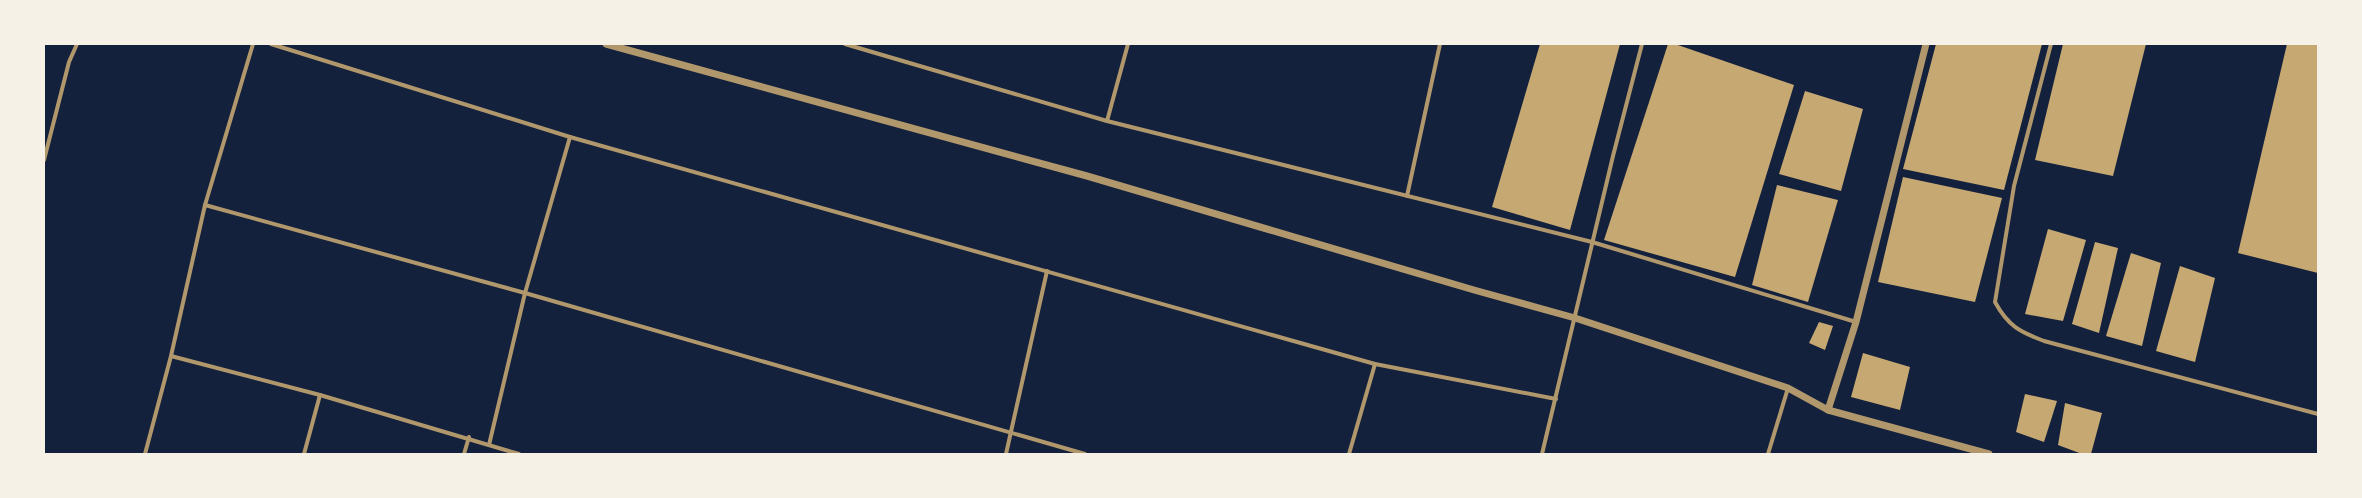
<svg xmlns="http://www.w3.org/2000/svg" width="2362" height="498" font-family="Literata,serif">
	<style>
		.building { fill: #c6a872 }
		.lines { fill: none; stroke-linecap: round; stroke-linejoin: round }
		.minor { stroke: #b1986c; stroke-width: 4 }
		.tertiary { stroke: #b1986c; stroke-width: 7 }
	</style>
	<rect width="100%" height="100%" fill="#14213d"/>
	<g class="building">
		<path d="M 1540,44 L 1620,44 L 1570,230 L 1492,207 Z"/>
		<path d="M 1668,44 L 1675,44 L 1794,85 L 1735,277 L 1604,240 Z"/>
		<path d="M 1936,44 L 2042,44 L 2004,190 L 1903,169 Z"/>
		<path d="M 2063,44 L 2146,44 L 2113,176 L 2035,160 Z"/>
		<path d="M 2287,44 L 2318,44 L 2318,273 L 2238,253 Z"/>
		<path d="M 1805,91 L 1863,109 L 1841,191 L 1779,174 Z"/>
		<path d="M 1903,177 L 2002,198 L 1975,302 L 1878,282 Z"/>
		<path d="M 1777,185 L 1838,200 L 1808,302 L 1752,285 Z"/>
		<path d="M 2048,229 L 2086,240 L 2063,321 L 2025,314 Z"/>
		<path d="M 2095,242 L 2118,248 L 2099,333 L 2072,324 Z"/>
		<path d="M 2131,253 L 2161,263 L 2142,346 L 2106,336 Z"/>
		<path d="M 2180,266 L 2215,278 L 2195,362 L 2156,351 Z"/>
		<path d="M 1819,322 L 1833,326 L 1825,350 L 1809,343 Z"/>
		<path d="M 1863,353 L 1910,367 L 1900,410 L 1851,397 Z"/>
		<path d="M 2025,394 L 2057,401 L 2044,442 L 2016,432 Z"/>
		<path d="M 2065,403 L 2102,413 L 2091,454 L 2082,454 L 2058,445 Z"/>
	</g>
	<g class="lines">
		<g class="minor">
			<path d="M 271,44 L 570,137 L 1375,364 L 1556,399"/>
			<path d="M 845,44 L 1107,121 L 1592,242 L 1856,322"/>
			<path d="M 2051,44 L 2014,186 L 1995,302 C 2008,326 2020,332 2044,341 L 2318,414"/>
			<path d="M 1107,121 L 1128,44"/>
			<path d="M 44,160 L 69,62 L 77,44"/>
			<path d="M 1407,196 L 1440,44"/>
			<path d="M 205,205 L 525,293 L 1085,454"/>
			<path d="M 171,356 L 320,395 L 519,454"/>
			<path d="M 489,445 L 525,293 L 570,137"/>
			<path d="M 145,454 L 171,356 L 205,205 L 253,44"/>
			<path d="M 304,454 L 320,395"/>
			<path d="M 464,454 L 469,437"/>
			<path d="M 1006,454 L 1047,271"/>
			<path d="M 1349,454 L 1375,364"/>
			<path d="M 1542,454 L 1613,156 L 1642,44"/>
			<path d="M 1768,454 L 1788,388"/>
		</g>
		<g class="tertiary">
			<path d="M 606,44 L 1087,176 L 1474,290 L 1575,318 L 1788,388 L 1828,410 L 1989,454"/>
			<path d="M 1828,410 L 1856,322 L 1926,44"/>
		</g>
	</g>
	<rect width="2362" height="498" fill="none" stroke="#f6f1e7" stroke-width="90"/>
</svg>
